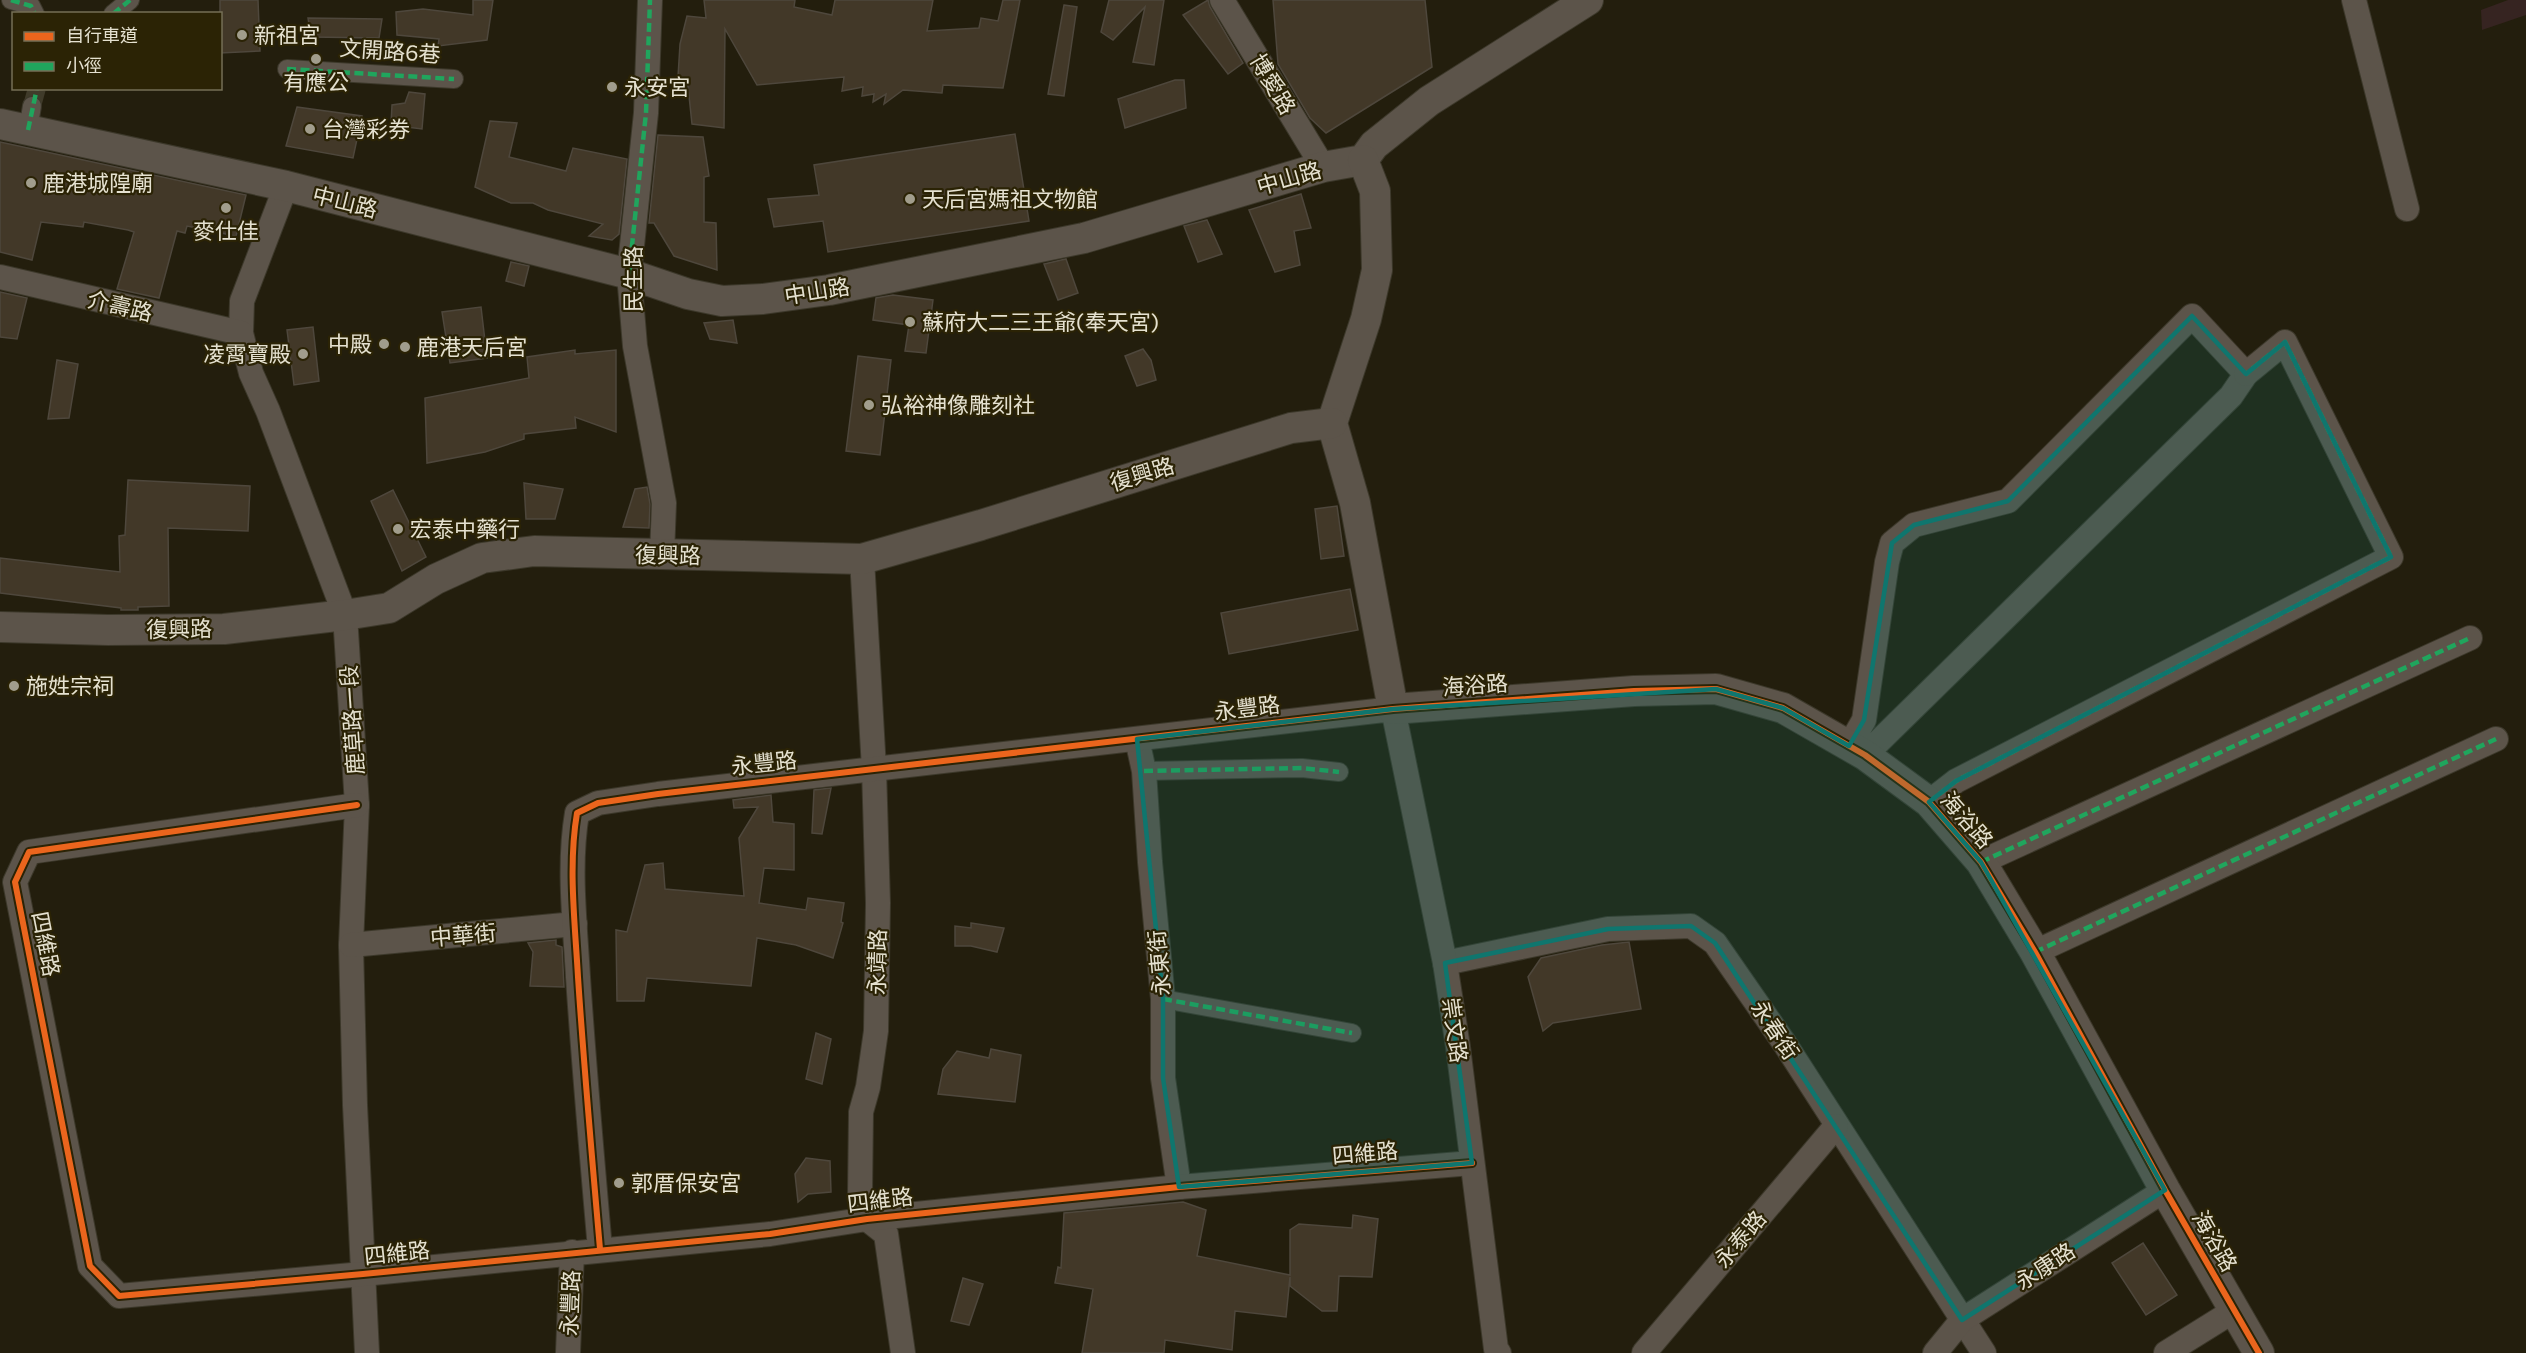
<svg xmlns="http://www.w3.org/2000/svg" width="2526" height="1353" font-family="Commissioner,'Noto Sans TC',sans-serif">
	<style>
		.industrial { fill: #362421 }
		.building { fill: #423828; stroke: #4e473c; stroke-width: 1.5 }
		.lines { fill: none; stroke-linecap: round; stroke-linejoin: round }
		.pedestrian-tunnel { stroke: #403b2a; stroke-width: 18; stroke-dasharray: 18 9; stroke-linecap: butt }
		.pedestrian-casing { stroke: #3c382a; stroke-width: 20 }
		.minor-casing { stroke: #3c382a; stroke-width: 26 }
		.tertiary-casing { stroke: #3c382a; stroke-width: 32 }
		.pedestrian { stroke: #5c544a; stroke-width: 18 }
		.minor { stroke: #5c544a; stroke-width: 24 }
		.tertiary { stroke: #5c544a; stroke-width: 30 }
		.quiet { stroke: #20a55d; stroke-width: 4.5; stroke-dasharray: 9 4.5; stroke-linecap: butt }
		.cycleway-casing { stroke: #2b2305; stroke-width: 10 }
		.cycleway { stroke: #eb651d; stroke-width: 6 }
		.marked { fill: #0f766e; fill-opacity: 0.2; stroke: #0f766e; stroke-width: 4.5; stroke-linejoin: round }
		.poi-dot { fill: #a19d8c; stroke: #2b2305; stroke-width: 2 }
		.labels { text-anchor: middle; stroke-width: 4.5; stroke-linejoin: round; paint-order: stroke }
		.poi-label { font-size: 22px; fill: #e5e1d0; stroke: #2b2305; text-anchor: start }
		.street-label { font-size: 22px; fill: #e5e1d0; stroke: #2b2305 }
	</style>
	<rect width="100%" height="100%" fill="#231e0d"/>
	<path class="industrial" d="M 2508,0 L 2526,0 L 2526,15 L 2482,30 L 2481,10 Z"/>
	<g class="building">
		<path d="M 220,0 L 258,0 L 260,51 L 220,53 Z"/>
		<path d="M 473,0 L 493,0 L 487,40 L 438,46 L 439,39 L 397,35 L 396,12 L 423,9 L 473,15 Z"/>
		<path d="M 704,0 L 795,0 L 794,7 L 832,15 L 835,0 L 933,0 L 927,31 L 979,28 L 981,18 L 998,21 L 1003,0 L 1020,0 L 1003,88 L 943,85 L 942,93 L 903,90 L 884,104 L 886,94 L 873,102 L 874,94 L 862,96 L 863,87 L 842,91 L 844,77 L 757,85 L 725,29 L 724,128 L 692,124 L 687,77 L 678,77 L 680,44 L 687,16 L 706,18 Z"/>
		<path d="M 1109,0 L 1164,0 L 1154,65 L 1133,62 L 1145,7 L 1113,40 L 1101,32 Z"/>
		<path d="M 1208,0 L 1210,7 L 1243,63 L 1228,74 L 1183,15 Z"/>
		<path d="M 1273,0 L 1425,0 L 1432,67 L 1326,133 L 1310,118 L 1278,64 Z"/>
		<path d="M 1064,5 L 1077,7 L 1064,96 L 1048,94 Z"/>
		<path d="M 308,18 L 382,19 L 379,38 L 311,37 Z"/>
		<path d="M 1175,80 L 1184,80 L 1186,108 L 1125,128 L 1118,99 Z"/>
		<path d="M 409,92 L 425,94 L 422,129 L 391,125 L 392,105 L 405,103 Z"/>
		<path d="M 297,107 L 362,116 L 353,158 L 286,146 Z"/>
		<path d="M 490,121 L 517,123 L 509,157 L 566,171 L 573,148 L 627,159 L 619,234 L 612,240 L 589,236 L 603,224 L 548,210 L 533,203 L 511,203 L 475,187 Z"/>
		<path d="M 1015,134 L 1029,221 L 828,252 L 823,221 L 774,227 L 768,199 L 819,195 L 814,165 Z"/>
		<path d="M 658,135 L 703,137 L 709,176 L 704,177 L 704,222 L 716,223 L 717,270 L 674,256 L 654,223 L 649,223 Z"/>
		<path d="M 0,142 L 246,195 L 236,236 L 187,226 L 185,233 L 177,231 L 159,298 L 117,289 L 134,232 L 128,230 L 84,222 L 83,227 L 41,222 L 32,260 L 0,252 Z"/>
		<path d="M 1301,194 L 1311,228 L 1294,231 L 1300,265 L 1275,272 L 1249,210 Z"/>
		<path d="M 1207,220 L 1222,254 L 1198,262 L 1184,226 Z"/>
		<path d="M 1066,259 L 1078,293 L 1058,300 L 1044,264 Z"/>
		<path d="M 511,262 L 529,266 L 524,286 L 506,281 Z"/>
		<path d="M 0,292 L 27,298 L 17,339 L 0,337 Z"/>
		<path d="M 893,295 L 933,300 L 926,353 L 905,351 L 909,325 L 873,320 L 876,298 Z"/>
		<path d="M 481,307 L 487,358 L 450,363 L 442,312 Z"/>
		<path d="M 733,320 L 737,343 L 710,339 L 704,323 Z"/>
		<path d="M 313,327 L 319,381 L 294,385 L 287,330 Z"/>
		<path d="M 1143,349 L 1151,360 L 1156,380 L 1137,386 L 1125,356 Z"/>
		<path d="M 575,350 L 575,354 L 616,350 L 616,432 L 575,417 L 576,428 L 524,434 L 524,439 L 485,452 L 427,463 L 425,398 L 529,378 L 527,357 Z"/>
		<path d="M 858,356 L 891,360 L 880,455 L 846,451 Z"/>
		<path d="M 57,360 L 78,364 L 69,418 L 48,419 Z"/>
		<path d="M 128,480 L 250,486 L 248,531 L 168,528 L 169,606 L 138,607 L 138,610 L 121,610 L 121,608 L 0,593 L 0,558 L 120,572 L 119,536 L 125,535 Z"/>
		<path d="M 524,483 L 563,489 L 555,519 L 526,519 Z"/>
		<path d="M 647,487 L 650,504 L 649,528 L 623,527 L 635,489 Z"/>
		<path d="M 393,490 L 426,557 L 402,571 L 371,501 Z"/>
		<path d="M 1337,506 L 1344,556 L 1321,559 L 1315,509 Z"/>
		<path d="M 1350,589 L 1358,630 L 1229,654 L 1221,613 Z"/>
		<path d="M 831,788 L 822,834 L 812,833 L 814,790 Z"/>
		<path d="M 771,795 L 773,822 L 794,824 L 794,870 L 764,868 L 759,903 L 806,910 L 808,898 L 844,903 L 841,922 L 843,923 L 833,958 L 796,945 L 757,938 L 751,986 L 647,978 L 644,1001 L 617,1001 L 616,930 L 627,932 L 645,865 L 663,863 L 665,889 L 744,896 L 739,838 L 758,807 L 734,808 L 733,800 Z"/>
		<path d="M 971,923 L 1004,928 L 997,952 L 971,946 L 955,946 L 955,926 L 971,928 Z"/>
		<path d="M 556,940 L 556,945 L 562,947 L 564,987 L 530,986 L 533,952 L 528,943 Z"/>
		<path d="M 1629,942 L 1641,1009 L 1553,1023 L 1543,1031 L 1528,977 L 1541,958 L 1602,945 Z"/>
		<path d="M 816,1033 L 831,1039 L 822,1084 L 806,1079 Z"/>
		<path d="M 991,1049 L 1021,1055 L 1015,1102 L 938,1094 L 943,1069 L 957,1051 L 989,1058 Z"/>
		<path d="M 806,1158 L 830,1161 L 831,1192 L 808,1194 L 798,1202 L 795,1174 Z"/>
		<path d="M 1183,1202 L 1206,1210 L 1197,1256 L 1290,1275 L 1290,1230 L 1299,1224 L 1352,1228 L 1353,1215 L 1378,1219 L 1372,1277 L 1339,1276 L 1337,1311 L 1322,1311 L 1290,1286 L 1290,1277 L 1286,1317 L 1235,1311 L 1232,1350 L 1165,1340 L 1164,1353 L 1082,1353 L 1093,1289 L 1055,1283 L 1058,1267 L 1061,1268 L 1064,1213 Z"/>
		<path d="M 2143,1243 L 2177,1295 L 2146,1315 L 2112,1263 Z"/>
		<path d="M 963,1278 L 983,1284 L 969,1325 L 951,1321 Z"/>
	</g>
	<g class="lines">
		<path class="pedestrian-tunnel" d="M 32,106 L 37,88"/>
		<g class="pedestrian-casing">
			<g id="pedestrian">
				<path d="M 11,0 L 31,6 L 35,14"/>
				<path d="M 113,14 L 130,0"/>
				<path d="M 287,69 L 454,79"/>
				<path d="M 28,130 L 32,106"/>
				<path d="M 1144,771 L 1302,768 L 1339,772"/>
				<path d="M 1163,999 L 1352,1033"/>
			</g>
		</g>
		<g class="minor-casing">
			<g id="minor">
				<path d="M 650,0 L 646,113 L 629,274 L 635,346 L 664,503 L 662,555"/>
				<path d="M 1222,0 L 1323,167"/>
				<path d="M 2354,0 L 2407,209"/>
				<path d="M 286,186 L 242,301 L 241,333 L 251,373 L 268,411 L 345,615 L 357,805 L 351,945 L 355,1105 L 367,1353"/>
				<path d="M 0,277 L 241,333"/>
				<path d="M 862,559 L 874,769 L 878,903 L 876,1031 L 868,1087 L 861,1112 L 860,1196 L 867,1219 L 886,1234 L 903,1353"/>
				<path d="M 1137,739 L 1144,771 L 1150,862 L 1163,999 L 1163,1078 L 1179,1187"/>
				<path d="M 1849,746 L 1864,720 L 1887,562 L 1892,543 L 1914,525 L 2008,501 L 2192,316 L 2246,374 L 2231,396 L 1865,755"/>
				<path d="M 1929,802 L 1956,781 L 2391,557 L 2285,342 L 2246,374"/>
				<path d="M 357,805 L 29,852 L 15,882 L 90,1266 L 119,1296 L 363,1274 L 770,1234 L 867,1219 L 1179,1187 L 1472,1163"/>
				<path d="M 1981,862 L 2470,638"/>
				<path d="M 351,945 L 575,924"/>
				<path d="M 2035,952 L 2496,739"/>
				<path d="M 1445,963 L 1608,929 L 1691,926 L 1715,943 L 1785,1044 L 1984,1353"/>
				<path d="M 600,1249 C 592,1158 584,1068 578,977 C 575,923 568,866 577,813 L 598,803 L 658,794 L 1393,709 L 1445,963 L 1458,1047 L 1496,1349 L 1499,1353"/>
				<path d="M 568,1353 L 572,1252"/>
				<path d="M 1644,1353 L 1836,1126"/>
				<path d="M 1935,1353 L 1962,1320 L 2165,1190"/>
				<path d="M 2166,1353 L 2235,1310"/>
			</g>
		</g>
		<g class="tertiary-casing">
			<g id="tertiary">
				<path d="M 0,124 L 286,186 L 629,274 L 688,294 L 722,301 L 763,299 L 829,290 L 1084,238 L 1323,167 L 1363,160 L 1374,145 L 1429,101 L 1588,0"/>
				<path d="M 1363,160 L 1375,191 L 1377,270 L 1366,319 L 1332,423 L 1355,503 L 1393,709 L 1634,691 L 1716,689 L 1783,708 L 1865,755 L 1929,802 L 1981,862 L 2035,952 L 2165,1190 L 2259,1353"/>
				<path d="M 0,627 L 108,630 L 224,629 L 345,615 L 389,608 L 436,579 L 482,558 L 534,551 L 862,559 L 981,525 L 1291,428 L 1332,423"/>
			</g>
		</g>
		<use href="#pedestrian" class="pedestrian"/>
		<use href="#minor" class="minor"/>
		<use href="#tertiary" class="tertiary"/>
		<g class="quiet">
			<path d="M 11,0 L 31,6 L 35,14"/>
			<path d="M 113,14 L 130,0"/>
			<path d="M 287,69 L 454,79"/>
			<path d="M 28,130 L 37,88"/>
			<path d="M 629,274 L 646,113 L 650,0"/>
			<path d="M 1144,771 L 1302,768 L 1339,772"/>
			<path d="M 1929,802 L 1956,781 L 2391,557 L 2285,342 L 2246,374"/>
			<path d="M 1981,862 L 2470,638"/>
			<path d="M 2035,952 L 2496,739"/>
			<path d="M 1163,999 L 1352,1033"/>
		</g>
		<g class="cycleway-casing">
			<g id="cycleway">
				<path d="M 357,805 L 29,852 L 15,882 L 90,1266 L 119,1296 L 363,1274 L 770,1234 L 867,1219 L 1179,1187 L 1472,1163"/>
				<path d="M 600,1249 C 592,1158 584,1068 578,977 C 575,923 568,866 577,813 L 598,803 L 658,794 L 1393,709 L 1634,691 L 1716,689 L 1783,708 L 1865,755 L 1929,802 L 1981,862 L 2035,952 L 2165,1190 L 2259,1353"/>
			</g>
		</g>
		<use href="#cycleway" class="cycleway"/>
	</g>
	<path class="marked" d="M 2192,316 L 2246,374 L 2285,342 L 2391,557 L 1956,781 L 1929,802 L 1981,862 L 2165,1190 L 1962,1320 L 1715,943 L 1691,926 L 1608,929 L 1445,963 L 1472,1163 L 1179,1187 L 1163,1078 L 1163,999 L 1137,739 L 1393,709 L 1716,689 L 1783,708 L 1849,746 L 1864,720 L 1892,543 L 1914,525 L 2008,501 Z"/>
	<g class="poi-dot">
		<circle cx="242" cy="35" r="6"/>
		<circle cx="316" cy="59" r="6"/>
		<circle cx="612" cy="87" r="6"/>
		<circle cx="310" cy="129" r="6"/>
		<circle cx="31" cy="183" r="6"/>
		<circle cx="910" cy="199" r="6"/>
		<circle cx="226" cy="208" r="6"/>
		<circle cx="910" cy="322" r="6"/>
		<circle cx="384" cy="344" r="6"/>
		<circle cx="405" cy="347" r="6"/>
		<circle cx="303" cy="354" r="6"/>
		<circle cx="869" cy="405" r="6"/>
		<circle cx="398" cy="529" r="6"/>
		<circle cx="14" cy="686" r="6"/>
		<circle cx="619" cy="1183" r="6"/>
	</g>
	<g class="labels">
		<g class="poi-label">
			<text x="254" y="43">新祖宮</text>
			<text x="316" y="90" text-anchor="middle">有應公</text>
			<text x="624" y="95">永安宮</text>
			<text x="322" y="137">台灣彩券</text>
			<text x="43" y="191">鹿港城隍廟</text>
			<text x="922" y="207">天后宮媽祖文物館</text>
			<text x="226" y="239" text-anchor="middle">麥仕佳</text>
			<text x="922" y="330">蘇府大二三王爺(奉天宮)</text>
			<text x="372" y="352" text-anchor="end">中殿</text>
			<text x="417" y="355">鹿港天后宮</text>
			<text x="291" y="362" text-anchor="end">凌霄寶殿</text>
			<text x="881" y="413">弘裕神像雕刻社</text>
			<text x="410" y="537">宏泰中藥行</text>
			<text x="26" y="694">施姓宗祠</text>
			<text x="631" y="1191">郭厝保安宮</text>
		</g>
		<g class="street-label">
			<text transform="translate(390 51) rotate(4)" y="8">文開路6巷</text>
			<text transform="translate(1273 84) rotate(59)" y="8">博愛路</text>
			<text transform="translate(1289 178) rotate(-16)" y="8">中山路</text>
			<text transform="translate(345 202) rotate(14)" y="8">中山路</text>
			<text transform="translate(633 279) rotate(-90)" y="8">民生路</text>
			<text transform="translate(817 291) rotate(-9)" y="8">中山路</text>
			<text transform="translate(120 306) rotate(13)" y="8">介壽路</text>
			<text transform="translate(1142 474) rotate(-17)" y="8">復興路</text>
			<text transform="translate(668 555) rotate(1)" y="8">復興路</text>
			<text transform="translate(179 629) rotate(-1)" y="8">復興路</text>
			<text transform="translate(1475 685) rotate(-4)" y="8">海浴路</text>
			<text transform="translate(1247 708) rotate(-7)" y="8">永豐路</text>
			<text transform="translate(352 720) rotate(-94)" y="8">鹿草路一段</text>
			<text transform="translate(764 763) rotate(-6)" y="8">永豐路</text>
			<text transform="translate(1967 820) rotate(49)" y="8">海浴路</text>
			<text transform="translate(463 935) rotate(-5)" y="8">中華街</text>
			<text transform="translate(46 944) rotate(79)" y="8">四維路</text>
			<text transform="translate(877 962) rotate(-89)" y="8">永靖路</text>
			<text transform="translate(1159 963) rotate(-95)" y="8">永東街</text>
			<text transform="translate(1455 1030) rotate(82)" y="8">崇文路</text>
			<text transform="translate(1775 1030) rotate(56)" y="8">永春街</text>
			<text transform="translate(1365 1153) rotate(-5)" y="8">四維路</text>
			<text transform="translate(880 1200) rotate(-7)" y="8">四維路</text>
			<text transform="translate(1740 1239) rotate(-50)" y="8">永泰路</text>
			<text transform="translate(2215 1241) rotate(60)" y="8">海浴路</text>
			<text transform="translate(397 1253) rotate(-6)" y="8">四維路</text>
			<text transform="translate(2045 1266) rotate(-33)" y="8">永康路</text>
			<text transform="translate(570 1303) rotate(-88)" y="8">永豐路</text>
		</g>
	</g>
	<rect x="12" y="12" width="210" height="78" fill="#2b2305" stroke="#756f56" stroke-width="1.5"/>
	<rect x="24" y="32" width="30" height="9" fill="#eb651d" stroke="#756f56" stroke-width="1.5"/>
	<text x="66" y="42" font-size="18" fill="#e5e1d0">自行車道</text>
	<rect x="24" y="62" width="30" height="9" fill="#20a55d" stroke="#756f56" stroke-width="1.5"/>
	<text x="66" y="72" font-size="18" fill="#e5e1d0">小徑</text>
</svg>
